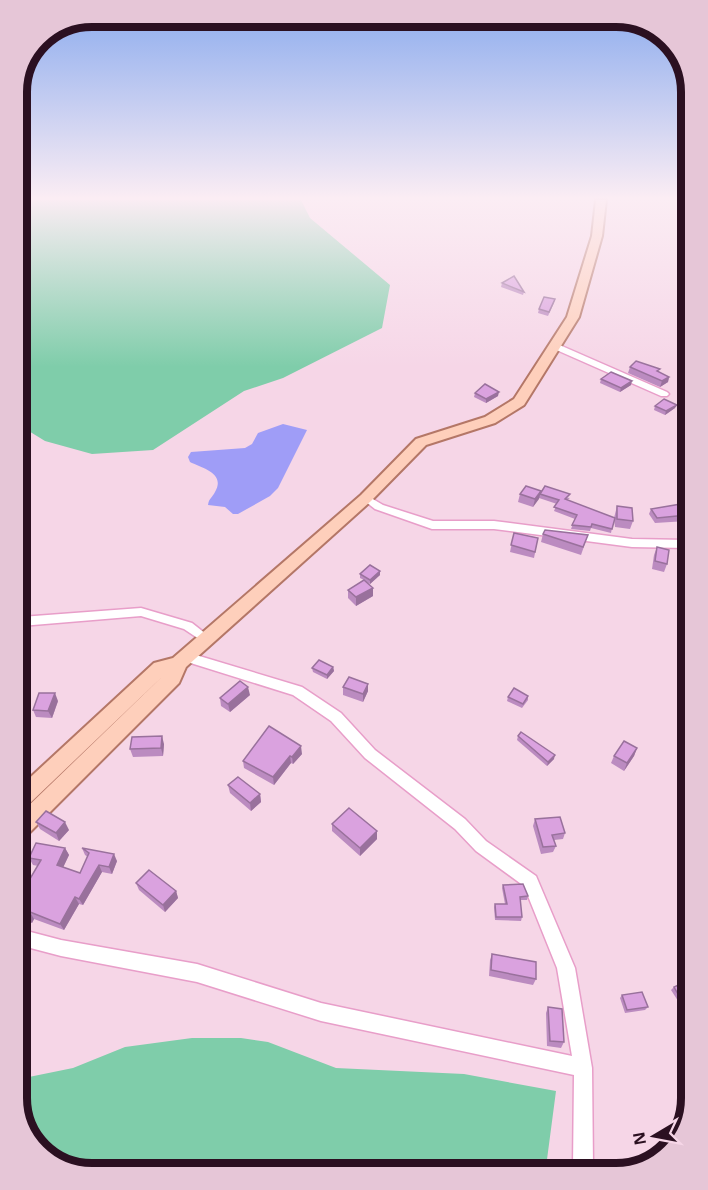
<svg xmlns="http://www.w3.org/2000/svg" width="708" height="1190" font-family="'Open Sans',sans-serif">
	<style>
		.green { fill: #7fcdaa }
		.water { fill: #9f9df7 }
		.lines { fill: none; stroke-linecap: round; stroke-linejoin: round }
		.minor-casing { stroke: #e89ec9; stroke-width: 3 }
		.major-casing { stroke: #b47767; stroke-width: 4 }
		.minor { fill: #fff; fill-rule: evenodd }
		.major { fill: #fecfbb; fill-rule: evenodd }
		.wall { fill: #bb8bc0 }
		.shaded-wall { fill: #99719c }
		.building { fill: #daa2df; stroke: #99719c; stroke-width: 1.5 }
		.rim { fill: none; stroke: #2b1021; stroke-width: 8 }
	</style>
	<rect width="100%" height="100%" fill="#f6d6e7"/>
	<g class="green">
		<path d="M 17,200 L 301,200 L 310,218 L 390,285 L 382,328 L 283,378 L 244,391 L 153,450 L 92,454 L 45,441 L 19,425 Z"/>
		<path d="M 192,1038 L 241,1038 L 268,1042 L 336,1068 L 464,1074 L 556,1091 L 546,1167 L 88,1173 L 50,1161 L 24,1131 L 24,1078 L 73,1068 L 125,1047 Z"/>
	</g>
	<path class="water" d="M 283,424 L 307,430 L 278,488 L 270,496 L 238,514 L 233,514 L 225,507 L 208,505 C 209,498 212,498 215,492 C 226,473 202,468 190,462 L 188,457 L 191,452 L 245,448 L 252,444 L 258,433 Z"/>
	<g class="lines">
		<g class="minor-casing">
			<g id="minor">
				<path d="M 555,343 L 667,392 L 669,394 L 667,396 L 661,396 L 552,348 L 551,346 Z"/>
				<path d="M 366,495 L 383,505 L 433,521 L 494,521 L 632,539 L 687,540 L 687,548 L 632,547 L 494,529 L 432,529 L 375,509 L 361,498 Z"/>
				<path d="M 141,608 L 192,623 L 211,638 L 209,641 L 205,643 L 184,629 L 141,616 L 21,626 L 21,617 Z"/>
				<path d="M 186,652 L 302,687 L 341,713 L 375,750 L 465,819 L 486,841 L 536,876 L 575,968 L 592,1068 L 593,1167 L 573,1167 L 574,1075 L 321,1021 L 197,982 L 61,956 L 23,946 L 23,930 L 61,940 L 197,964 L 321,1003 L 572,1056 L 557,968 L 524,886 L 476,851 L 455,829 L 365,758 L 331,721 L 293,695 L 181,660 L 180,657 L 181,654 Z"/>
			</g>
		</g>
		<g class="major-casing">
			<path id="major" d="M 596,200 L 606,200 L 602,236 L 579,317 L 524,405 L 495,423 L 426,445 L 371,501 L 186,667 L 179,683 L 29,833 L 22,835 L 22,812 L 166,673 L 29,804 L 22,807 L 22,785 L 154,663 L 173,658 L 361,495 L 416,439 L 485,417 L 514,399 L 567,317 L 592,236 Z"/>
		</g>
		<use href="#minor" class="minor"/>
		<use href="#major" class="major"/>
	</g>
	<g class="wall">
		<path d="M 502,283 L 524,292 L 523,295 L 501,287 Z"/>
		<path d="M 555,299 L 554,303 L 548,316 L 538,313 L 539,309 Z"/>
		<path d="M 630,367 L 659,372 L 669,377 L 668,382 L 660,387 L 628,373 Z"/>
		<path d="M 601,379 L 631,385 L 620,392 L 600,383 Z"/>
		<path d="M 475,393 L 498,396 L 486,403 L 474,397 Z"/>
		<path d="M 655,406 L 675,408 L 665,415 L 654,410 Z"/>
		<path d="M 520,494 L 540,494 L 570,498 L 567,500 L 614,518 L 617,506 L 633,521 L 630,529 L 615,527 L 614,518 L 611,533 L 591,528 L 590,531 L 571,529 L 575,519 L 554,511 L 557,504 L 539,498 L 533,507 L 518,502 Z"/>
		<path d="M 687,503 L 687,521 L 655,523 L 649,514 L 651,509 Z"/>
		<path d="M 514,533 L 538,538 L 534,558 L 510,552 Z"/>
		<path d="M 543,534 L 588,535 L 581,555 L 541,542 Z"/>
		<path d="M 657,547 L 667,564 L 664,572 L 652,569 L 654,555 Z"/>
		<path d="M 380,571 L 380,575 L 370,584 L 366,582 L 373,588 L 373,596 L 356,606 L 348,598 L 348,590 L 364,580 L 360,578 L 360,574 Z"/>
		<path d="M 333,667 L 334,671 L 327,679 L 313,672 L 312,668 Z"/>
		<path d="M 343,687 L 368,691 L 363,702 L 343,695 Z"/>
		<path d="M 250,695 L 230,712 L 221,706 L 220,698 Z"/>
		<path d="M 528,696 L 528,700 L 522,708 L 507,701 L 508,697 Z"/>
		<path d="M 58,701 L 52,718 L 36,717 L 33,710 Z"/>
		<path d="M 518,736 L 554,759 L 547,766 L 517,740 Z"/>
		<path d="M 164,744 L 163,756 L 133,757 L 130,749 Z"/>
		<path d="M 637,748 L 634,756 L 624,771 L 611,763 L 614,756 Z"/>
		<path d="M 302,754 L 293,764 L 291,763 L 274,785 L 244,768 L 243,761 Z"/>
		<path d="M 228,785 L 260,794 L 261,802 L 251,811 L 230,793 Z"/>
		<path d="M 535,819 L 565,833 L 563,839 L 554,840 L 556,846 L 553,852 L 541,854 L 533,826 Z"/>
		<path d="M 36,822 L 69,830 L 59,841 L 40,829 Z"/>
		<path d="M 332,824 L 377,831 L 377,839 L 360,856 L 332,831 Z"/>
		<path d="M 65,848 L 69,855 L 63,867 L 80,873 L 88,857 L 85,855 L 82,848 L 117,861 L 112,874 L 102,872 L 83,905 L 79,904 L 64,930 L 34,919 L 32,923 L 23,920 L 22,883 L 27,884 L 38,866 L 33,865 L 29,858 Z"/>
		<path d="M 136,883 L 176,891 L 178,898 L 165,912 L 139,890 Z"/>
		<path d="M 503,885 L 528,896 L 527,900 L 520,900 L 522,917 L 521,921 L 495,920 L 494,907 L 495,904 L 505,904 L 502,888 Z"/>
		<path d="M 492,954 L 536,979 L 533,985 L 489,976 L 490,960 Z"/>
		<path d="M 674,987 L 691,999 L 680,1004 L 671,990 Z"/>
		<path d="M 622,995 L 648,1007 L 645,1010 L 625,1013 L 620,998 Z"/>
		<path d="M 548,1007 L 564,1042 L 561,1048 L 547,1046 L 546,1013 Z"/>
	</g>
	<g class="shaded-wall">
		<path d="M 669,377 L 668,382 L 660,387 L 662,381 Z"/>
		<path d="M 632,381 L 631,385 L 620,392 L 621,388 Z"/>
		<path d="M 499,392 L 498,396 L 486,403 L 486,399 Z"/>
		<path d="M 677,405 L 675,408 L 665,415 L 666,411 Z"/>
		<path d="M 541,491 L 539,499 L 533,507 L 535,499 Z"/>
		<path d="M 380,571 L 380,575 L 370,584 L 370,580 Z"/>
		<path d="M 373,588 L 373,596 L 356,606 L 356,597 Z"/>
		<path d="M 333,667 L 334,671 L 327,679 L 327,675 Z"/>
		<path d="M 368,684 L 368,691 L 363,702 L 363,694 Z"/>
		<path d="M 248,687 L 250,695 L 230,712 L 228,704 Z"/>
		<path d="M 55,693 L 58,701 L 52,718 L 48,711 Z"/>
		<path d="M 162,736 L 164,744 L 163,756 L 161,748 Z"/>
		<path d="M 301,746 L 302,754 L 293,764 L 292,757 Z"/>
		<path d="M 637,748 L 634,756 L 624,771 L 627,763 Z"/>
		<path d="M 555,755 L 554,759 L 547,766 L 548,762 Z"/>
		<path d="M 290,756 L 291,763 L 274,785 L 273,777 Z"/>
		<path d="M 260,794 L 261,802 L 251,811 L 250,803 Z"/>
		<path d="M 65,822 L 69,830 L 59,841 L 56,833 Z"/>
		<path d="M 377,831 L 377,839 L 360,856 L 360,848 Z"/>
		<path d="M 65,848 L 69,855 L 61,872 L 57,865 Z"/>
		<path d="M 114,854 L 117,861 L 112,874 L 109,867 Z"/>
		<path d="M 99,865 L 102,872 L 83,905 L 79,899 Z"/>
		<path d="M 176,891 L 178,898 L 165,912 L 163,905 Z"/>
		<path d="M 75,897 L 79,904 L 64,930 L 60,924 Z"/>
		<path d="M 30,912 L 34,919 L 32,923 L 27,917 Z"/>
		<path d="M 691,997 L 691,999 L 680,1004 L 682,1001 Z"/>
	</g>
	<g class="building">
		<path d="M 514,276 L 524,292 L 502,283 Z"/>
		<path d="M 544,297 L 555,299 L 549,312 L 539,309 Z"/>
		<path d="M 636,361 L 660,369 L 657,371 L 669,377 L 662,381 L 630,367 Z"/>
		<path d="M 611,372 L 632,381 L 621,388 L 601,379 Z"/>
		<path d="M 485,384 L 499,392 L 486,399 L 475,393 Z"/>
		<path d="M 664,399 L 677,405 L 666,411 L 655,406 Z"/>
		<path d="M 526,486 L 541,491 L 535,499 L 520,494 Z"/>
		<path d="M 545,486 L 570,494 L 565,499 L 615,518 L 612,529 L 592,524 L 591,527 L 572,525 L 577,515 L 554,507 L 559,500 L 540,494 Z"/>
		<path d="M 687,503 L 687,515 L 657,518 L 651,509 Z"/>
		<path d="M 617,506 L 632,508 L 633,521 L 617,519 Z"/>
		<path d="M 545,530 L 588,535 L 583,547 L 543,534 Z"/>
		<path d="M 514,533 L 538,538 L 535,552 L 511,545 Z"/>
		<path d="M 657,547 L 669,550 L 667,564 L 655,561 Z"/>
		<path d="M 370,565 L 380,571 L 370,580 L 360,574 Z"/>
		<path d="M 364,580 L 373,588 L 356,597 L 348,590 Z"/>
		<path d="M 319,660 L 333,667 L 327,675 L 312,668 Z"/>
		<path d="M 349,677 L 368,684 L 363,694 L 343,687 Z"/>
		<path d="M 240,681 L 248,687 L 228,704 L 220,698 Z"/>
		<path d="M 514,688 L 528,696 L 523,704 L 508,697 Z"/>
		<path d="M 39,693 L 55,693 L 48,711 L 33,710 Z"/>
		<path d="M 269,726 L 301,746 L 292,757 L 290,756 L 273,777 L 243,761 Z"/>
		<path d="M 521,732 L 555,755 L 548,762 L 518,736 Z"/>
		<path d="M 162,736 L 161,748 L 130,749 L 132,737 Z"/>
		<path d="M 624,741 L 637,748 L 627,763 L 614,756 Z"/>
		<path d="M 238,777 L 260,794 L 250,803 L 228,785 Z"/>
		<path d="M 349,808 L 377,831 L 360,848 L 332,824 Z"/>
		<path d="M 46,811 L 65,822 L 56,833 L 36,822 Z"/>
		<path d="M 560,817 L 565,833 L 552,835 L 556,846 L 543,847 L 535,819 Z"/>
		<path d="M 36,843 L 65,848 L 57,865 L 80,873 L 89,853 L 82,848 L 114,854 L 109,867 L 99,865 L 79,899 L 75,897 L 60,924 L 30,912 L 27,917 L 23,915 L 22,883 L 27,884 L 41,860 L 29,858 Z"/>
		<path d="M 149,870 L 176,891 L 163,905 L 136,883 Z"/>
		<path d="M 523,884 L 528,896 L 520,897 L 522,917 L 496,917 L 495,904 L 507,904 L 503,885 Z"/>
		<path d="M 492,954 L 536,962 L 536,979 L 491,970 Z"/>
		<path d="M 691,979 L 691,997 L 682,1001 L 674,987 Z"/>
		<path d="M 642,992 L 648,1007 L 627,1010 L 622,995 Z"/>
		<path d="M 548,1007 L 562,1009 L 564,1042 L 550,1041 Z"/>
	</g>
	<linearGradient id="sky" x2="0" y2="1"><stop stop-color="#8babee"/><stop offset="0.54" stop-color="#fbedf4"/><stop offset="1" stop-color="#fbedf4" stop-opacity="0"/></linearGradient>
	<rect width="708" height="367" fill="url(#sky)"/>
	<path d="M0 0H708V1190H0ZM92 27H616A65 65 0 0 1 681 92V1098A65 65 0 0 1 616 1163H92A65 65 0 0 1 27 1098V92A65 65 0 0 1 92 27Z" fill="#e6c6d7" fill-rule="evenodd"/>
	<path class="rim" d="M92 27H616A65 65 0 0 1 681 92V1098A65 65 0 0 1 616 1163H92A65 65 0 0 1 27 1098V92A65 65 0 0 1 92 27Z"/>
	<g transform="translate(654 1136) rotate(260)" stroke="#f6d6e7" stroke-width="4.5" paint-order="stroke">
	<path d="M0-4.5L10 22L0 15L-10 22Z" fill="#2b1021"/>
	<text y="-9" font-size="16" font-weight="bold" text-anchor="middle" fill="#2b1021">N</text>
	</g>
</svg>
